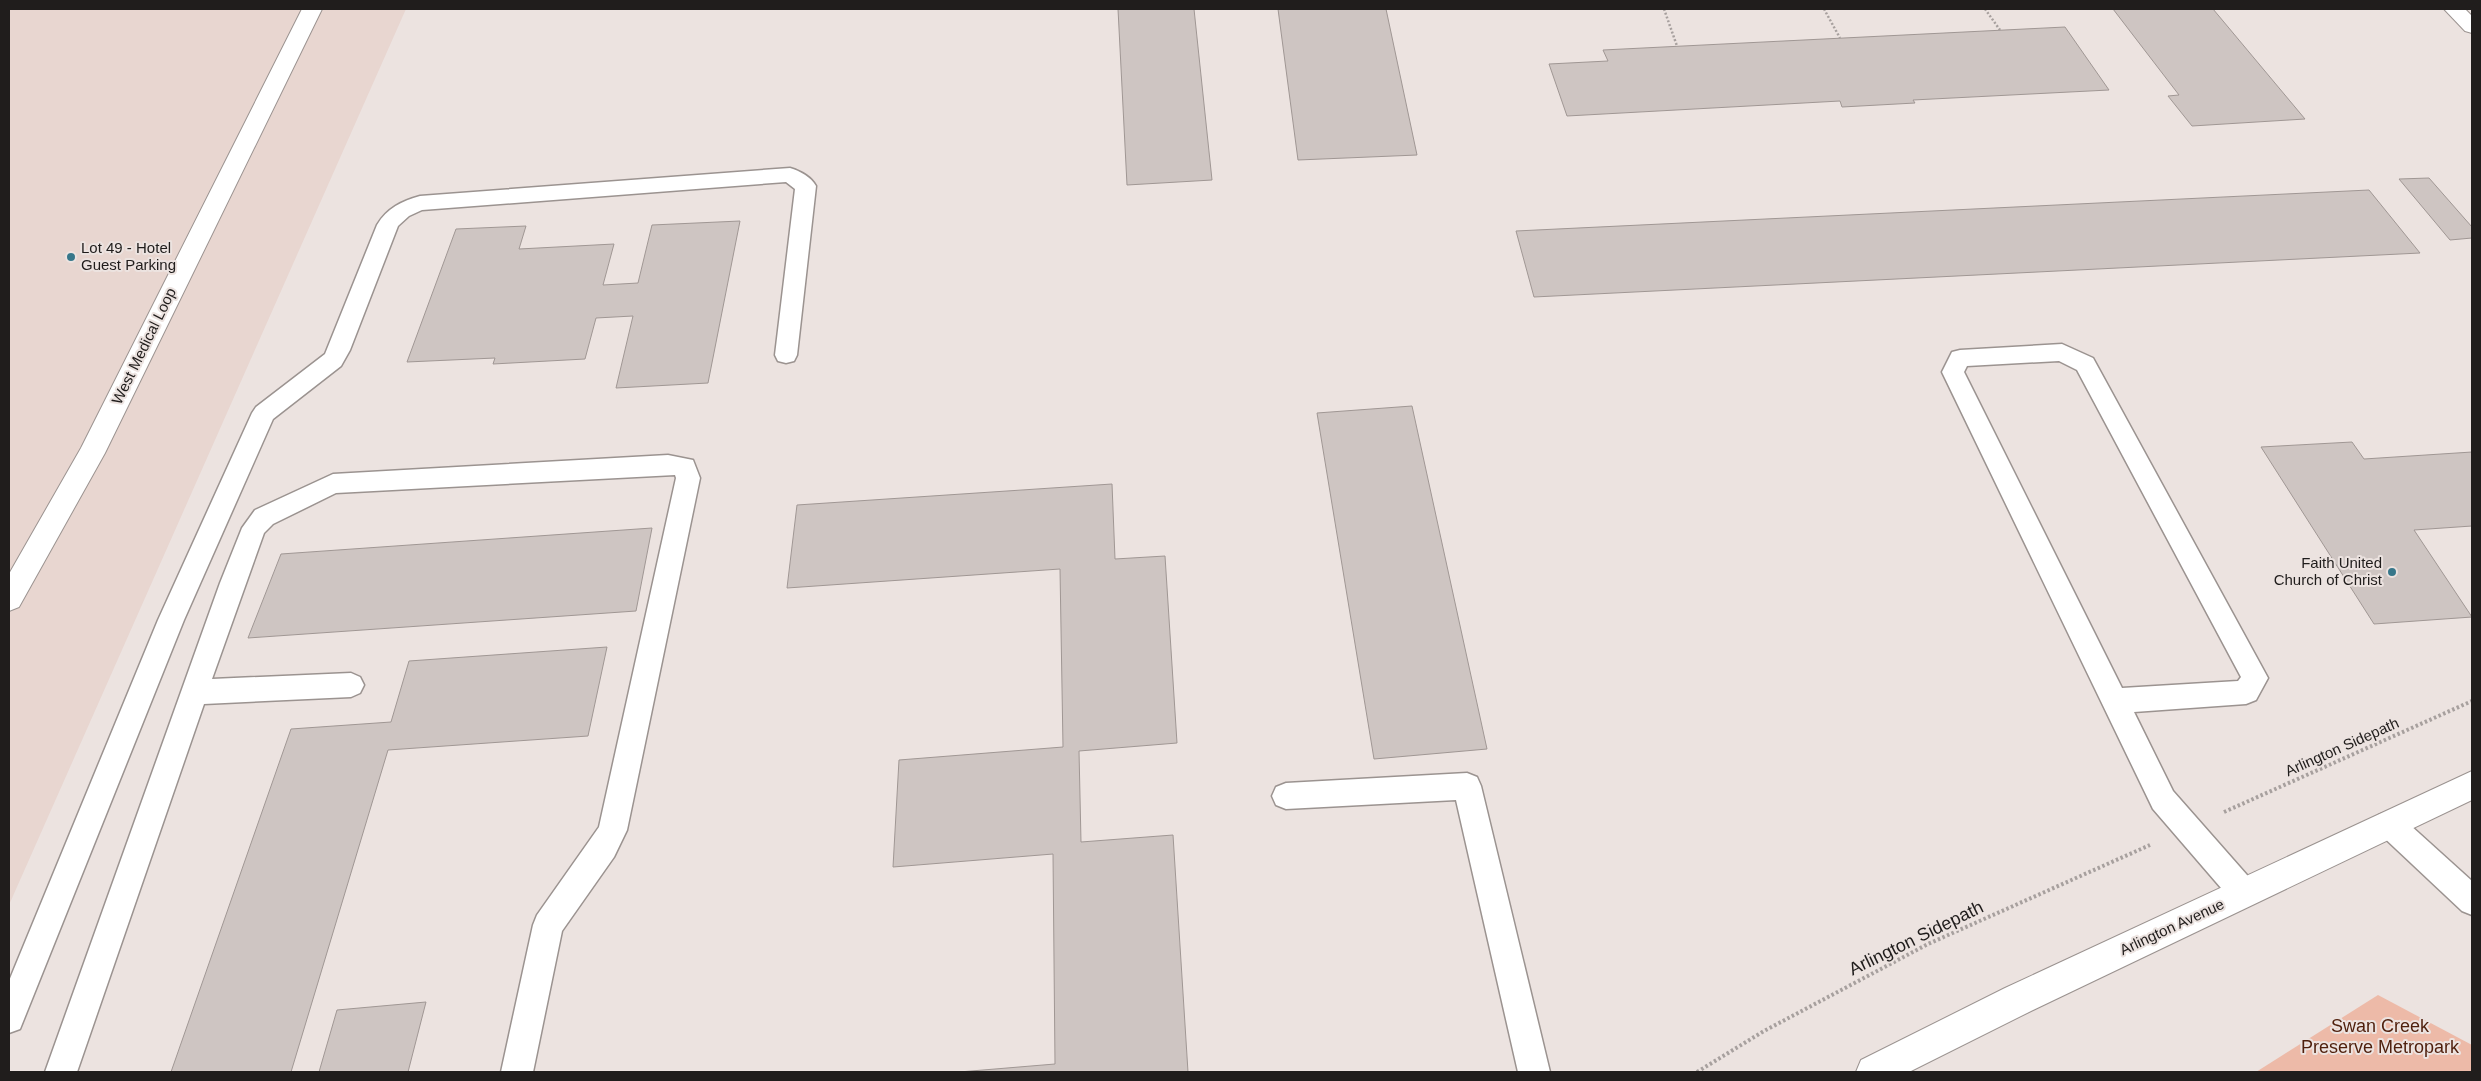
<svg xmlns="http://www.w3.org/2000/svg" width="2481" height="1081" font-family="Helvetica,sans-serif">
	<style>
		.built { fill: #e8d6d0 }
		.green { fill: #edbaa8 }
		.building { fill: #cec5c2; stroke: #a09794 }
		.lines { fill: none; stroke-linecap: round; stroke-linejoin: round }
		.lane-casing { stroke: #9b9390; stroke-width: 3 }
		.street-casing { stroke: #9b9390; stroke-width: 2 }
		.secondary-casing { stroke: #9b9390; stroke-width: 2 }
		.primary-casing { stroke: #9b9390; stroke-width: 2 }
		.path-far1 { stroke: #a7a09e; stroke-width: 2.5; stroke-dasharray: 2 2; stroke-linecap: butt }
		.path { stroke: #a7a09e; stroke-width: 4; stroke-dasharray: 2.5 2.5; stroke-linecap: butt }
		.lane { fill: #fff; fill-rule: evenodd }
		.street { fill: #fff; fill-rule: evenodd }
		.secondary { fill: #fff; fill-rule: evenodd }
		.primary { fill: #fff; fill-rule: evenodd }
		.poi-dot { fill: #37778a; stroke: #ece3e0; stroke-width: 2 }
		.labels { text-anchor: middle; stroke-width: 4; stroke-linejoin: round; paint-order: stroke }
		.poi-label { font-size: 15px; fill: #201d1c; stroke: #ece3e0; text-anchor: start }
		.street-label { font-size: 15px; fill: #201d1c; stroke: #ece3e0 }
		.near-street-label { font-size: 18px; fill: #201d1c; stroke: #ece3e0 }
		.near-park-label { font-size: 18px; fill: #4f1f0c; stroke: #ece3e0 }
	</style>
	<rect width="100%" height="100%" fill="#ece3e0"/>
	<path class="built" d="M 9,9 L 406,9 L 9,905 Z"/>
	<path class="green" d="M 2378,995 L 2472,1045 L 2472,1072 L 2256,1072 Z"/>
	<g class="building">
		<path d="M 1118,9 L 1194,9 L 1212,180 L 1127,185 Z"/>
		<path d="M 1278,9 L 1386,9 L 1417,155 L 1298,160 Z"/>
		<path d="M 2113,9 L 2213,9 L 2305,119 L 2192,126 L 2168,96 L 2179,95 Z"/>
		<path d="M 2065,27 L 2109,90 L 1913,100 L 1915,103 L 1842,107 L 1840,101 L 1567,116 L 1549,64 L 1608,61 L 1603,50 Z"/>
		<path d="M 2429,178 L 2472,227 L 2472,238 L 2450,240 L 2399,179 Z"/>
		<path d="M 2369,190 L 2420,253 L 1534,297 L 1516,231 Z"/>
		<path d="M 740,221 L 708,383 L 616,388 L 633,316 L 596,318 L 585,359 L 493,364 L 495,358 L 407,362 L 456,229 L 526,226 L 519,249 L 614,244 L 603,285 L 638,283 L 652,225 Z"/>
		<path d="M 1412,406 L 1487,749 L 1374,759 L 1317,413 Z"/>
		<path d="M 2352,442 L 2364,459 L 2472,452 L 2472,526 L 2414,530 L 2472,617 L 2374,624 L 2261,447 Z"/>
		<path d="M 1112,484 L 1115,559 L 1165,556 L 1177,743 L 1079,751 L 1081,842 L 1173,835 L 1188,1072 L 959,1072 L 1055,1064 L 1053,854 L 893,867 L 899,760 L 1063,747 L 1060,569 L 787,588 L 797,505 Z"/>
		<path d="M 652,528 L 636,611 L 248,638 L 281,554 Z"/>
		<path d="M 607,647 L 588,736 L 388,750 L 291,1072 L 171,1072 L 291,729 L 391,722 L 409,661 Z"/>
		<path d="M 426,1002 L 408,1072 L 319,1072 L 337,1010 Z"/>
	</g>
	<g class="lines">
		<g class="lane-casing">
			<g id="lane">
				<path d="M 790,168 C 800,171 811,177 816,186 L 797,355 L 794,361 L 786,363 L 778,361 L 775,355 L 795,189 L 786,182 L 422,210 L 409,216 L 398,226 L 350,350 L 341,366 L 273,419 L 184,620 L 20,1029 L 9,1033 L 9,981 L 158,620 L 252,413 L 256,407 L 325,354 L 377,225 C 387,208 402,201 420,196 Z"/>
				<path d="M 2062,344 L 2093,358 L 2268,678 L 2256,700 L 2246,704 L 2134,712 L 2173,791 L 2254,883 L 2259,893 L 2254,903 L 2244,907 L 2234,903 L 2153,809 L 1942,372 L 1952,352 L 1960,350 ZM 2059,361 L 2077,370 L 2241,677 L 2238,681 L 2122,688 L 1964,372 L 1967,366 Z"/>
				<path d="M 668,455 L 693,460 L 700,478 L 627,830 L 614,857 L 562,931 L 533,1072 L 501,1072 L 533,925 L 537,915 L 599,827 L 676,478 L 675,475 L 336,493 L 273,524 L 264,533 L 212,679 L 351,673 L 360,677 L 364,685 L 360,693 L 351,697 L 204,704 L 77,1072 L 45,1072 L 220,583 L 242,528 L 255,510 L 333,474 Z"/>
				<path d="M 1467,773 L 1477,777 L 1481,786 L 1550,1072 L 1518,1072 L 1456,800 L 1286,809 L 1276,805 L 1272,796 L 1276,787 L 1286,783 Z"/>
				<path d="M 2389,811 L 2399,815 L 2472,881 L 2472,915 L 2462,911 L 2379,833 L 2375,824 L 2379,815 Z"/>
			</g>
		</g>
		<g class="street-casing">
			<path id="street" d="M 302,9 L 322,9 L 105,453 L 19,607 L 9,611 L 9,574 L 81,448 Z"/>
		</g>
		<g class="secondary-casing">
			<path id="secondary" d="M 2472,771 L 2472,800 L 2029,1012 L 1909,1072 L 1856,1072 L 1861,1060 L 2005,988 Z"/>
		</g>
		<g class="primary-casing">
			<path id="primary" d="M 2444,9 L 2465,9 L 2472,16 L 2472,33 L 2465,31 Z"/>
		</g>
		<g class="path-far1">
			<path d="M 1664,9 L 1677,46"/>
			<path d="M 1824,9 L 1840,38"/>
			<path d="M 1985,9 L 2000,30"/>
		</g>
		<g class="path">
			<path d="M 2224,812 L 2472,701"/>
			<path d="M 1697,1072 L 1764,1031 L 1928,944 L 2150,845"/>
		</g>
		<use href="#lane" class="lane"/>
		<use href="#street" class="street"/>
		<use href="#secondary" class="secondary"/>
		<use href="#primary" class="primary"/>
	</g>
	<g class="poi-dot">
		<circle cx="71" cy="257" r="5"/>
		<circle cx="2392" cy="572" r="5"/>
	</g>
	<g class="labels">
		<g class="poi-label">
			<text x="81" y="253">Lot 49 - Hotel<tspan x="81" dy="17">Guest Parking</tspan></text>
			<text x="2382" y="568" text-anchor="end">Faith United<tspan x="2382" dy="17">Church of Christ</tspan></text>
		</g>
		<g class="street-label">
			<text transform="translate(144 346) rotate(-64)" y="5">West Medical Loop</text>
			<text transform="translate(2342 747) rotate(-24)" y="5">Arlington Sidepath</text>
			<text transform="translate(2172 927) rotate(-25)" y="5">Arlington Avenue</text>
		</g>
		<g class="near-street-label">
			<text transform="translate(1916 938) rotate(-26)" y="6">Arlington Sidepath</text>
		</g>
		<g class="near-park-label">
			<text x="2380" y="1032">Swan Creek<tspan x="2380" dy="21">Preserve Metropark</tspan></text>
		</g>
	</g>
	<rect width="2481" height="1081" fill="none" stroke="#201d1c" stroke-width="20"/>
</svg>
